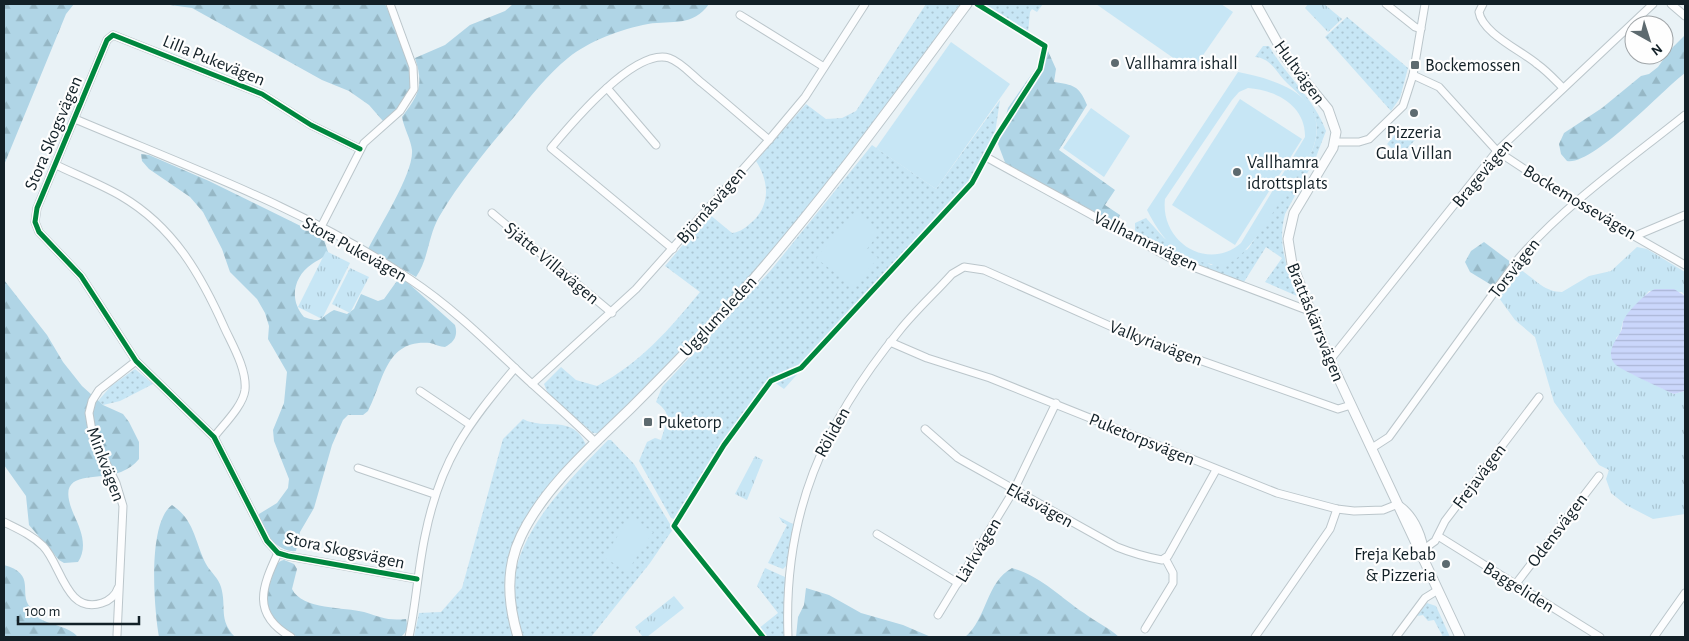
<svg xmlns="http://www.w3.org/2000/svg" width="1689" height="641" font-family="'Alegreya Sans',sans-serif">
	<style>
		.grass { fill: url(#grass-dots) }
		.forest { fill: url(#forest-firs) }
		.park { fill: url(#park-tufts) }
		.garden { fill: #c7e6f5; fill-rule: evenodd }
		.water { fill: url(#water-rules) }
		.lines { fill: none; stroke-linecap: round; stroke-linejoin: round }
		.minor-casing { stroke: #bbc6cb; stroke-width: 9 }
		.tertiary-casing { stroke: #bbc6cb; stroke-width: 11 }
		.minor { stroke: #fcfdfe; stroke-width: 7 }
		.tertiary { stroke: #fcfdfe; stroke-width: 9 }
		.cycleway-casing { stroke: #fefefe; stroke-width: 8 }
		.cycleway { stroke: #00873e; stroke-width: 5 }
		.poi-dot { fill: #5d6a6f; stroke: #fefefe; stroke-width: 2 }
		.labels { text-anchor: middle; stroke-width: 4.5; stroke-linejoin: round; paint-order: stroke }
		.street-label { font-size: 18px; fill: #122027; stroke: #fefefe }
		.poi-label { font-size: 18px; fill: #122027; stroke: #fefefe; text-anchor: start }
	</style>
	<defs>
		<pattern id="grass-dots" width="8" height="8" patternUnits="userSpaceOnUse" patternTransform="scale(1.25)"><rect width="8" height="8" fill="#c7e6f5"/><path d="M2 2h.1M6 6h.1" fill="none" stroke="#aac5d2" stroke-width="1.8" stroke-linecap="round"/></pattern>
		<pattern id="forest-firs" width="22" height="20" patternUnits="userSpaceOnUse" patternTransform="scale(1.25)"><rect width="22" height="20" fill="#b0d5e6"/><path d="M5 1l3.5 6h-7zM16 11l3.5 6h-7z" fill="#96b7c5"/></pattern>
		<pattern id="park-tufts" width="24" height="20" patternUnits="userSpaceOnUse" patternTransform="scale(1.25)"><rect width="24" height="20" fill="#c7e6f5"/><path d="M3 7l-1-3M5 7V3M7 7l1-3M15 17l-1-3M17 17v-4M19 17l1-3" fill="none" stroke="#aac5d2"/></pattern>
		<pattern id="water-rules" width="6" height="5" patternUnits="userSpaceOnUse" patternTransform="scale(1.25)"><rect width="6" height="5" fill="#cad6fb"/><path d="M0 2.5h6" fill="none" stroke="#acb7d7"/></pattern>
	</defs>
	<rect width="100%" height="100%" fill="#e9f2f6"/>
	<g class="grass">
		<path d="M 926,4 L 960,4 L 898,94 L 753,276 L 690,346 L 601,433 L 593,433 L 548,394 L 544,384 L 561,367 L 576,380 L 597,386 C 640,363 669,330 700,292 L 665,266 L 709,214 L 732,233 C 741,232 746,227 752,222 C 771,205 769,181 756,161 L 806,104 L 826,119 L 842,118 L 856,111 Z"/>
		<path d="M 981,4 L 1043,4 L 1037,12 L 1032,9 L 1030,12 L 1028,33 Z"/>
		<path d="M 1347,17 L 1408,68 L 1400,98 L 1391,111 L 1325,37 Z"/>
		<path d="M 1263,46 L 1269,46 C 1286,76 1314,98 1326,131 L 1316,157 L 1285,214 C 1277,244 1287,268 1297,296 L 1265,282 L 1282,258 L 1266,247 L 1244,282 L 1206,268 L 1140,238 L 1135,230 L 1135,223 L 1146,218 L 1164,238 L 1211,265 L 1248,249 L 1312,151 C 1325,118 1310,104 1287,83 C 1276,72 1271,58 1255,57 Z"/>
		<path d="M 1000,100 L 994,140 L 971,183 L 798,366 L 765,384 L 730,432 L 679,516 L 674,519 L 671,518 L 639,461 L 647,442 L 655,438 L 661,440 C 666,422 674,415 656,402 L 662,387 L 771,270 L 872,145 L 936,189 Z"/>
		<path d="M 1401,128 L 1415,140 L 1400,156 L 1387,144 Z"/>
		<path d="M 135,369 L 153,384 L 120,401 L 103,405 L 98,401 L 111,386 Z"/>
		<path d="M 802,369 L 784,389 L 774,382 Z"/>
		<path d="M 523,419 C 545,431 573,413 586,445 C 530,514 488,539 514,637 L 414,637 L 419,613 L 441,612 L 462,588 L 503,439 Z"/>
		<path d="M 608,440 L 611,440 L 634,464 L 673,529 L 650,563 L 591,637 L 523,637 C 519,620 513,602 514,585 C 517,530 572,477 608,440 Z"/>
		<path d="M 779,517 L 793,524 L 787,565 L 783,569 L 768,563 L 787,525 L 782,522 Z"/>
		<path d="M 765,568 L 785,577 L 785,637 L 765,637 L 758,629 L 778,613 L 757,586 Z"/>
		<path d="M 1427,603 L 1436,606 L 1450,637 L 1443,637 L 1434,620 L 1428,621 L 1423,615 L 1417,616 Z"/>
	</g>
	<g class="forest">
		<path d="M 4,4 L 74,4 L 66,14 L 4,165 Z"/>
		<path d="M 163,4 L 385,4 C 394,24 418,71 409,93 C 404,105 393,113 383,121 L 369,105 L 349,91 L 322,80 L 192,8 Z"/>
		<path d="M 513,4 L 709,4 C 693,27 672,20 648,24 C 621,29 589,41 568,58 C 548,74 530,97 514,117 C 488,148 460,181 439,217 C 428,236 429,258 416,277 L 368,249 C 379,227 414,173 412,150 C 411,140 404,128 402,117 C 419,94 424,86 415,58 L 445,45 L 470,25 L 505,11 Z"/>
		<path d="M 1685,35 L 1685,73 C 1662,90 1593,166 1567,161 L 1561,154 L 1559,144 L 1564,133 L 1602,108 L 1641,76 L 1649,74 L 1658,67 L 1670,50 Z"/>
		<path d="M 1048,51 L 1056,69 L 1054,82 C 1073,85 1079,85 1087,105 L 1059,150 L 1115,190 L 1105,205 L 1120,215 L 1116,223 L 1006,165 L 998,144 L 1008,108 Z"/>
		<path d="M 141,154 L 149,155 L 209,181 L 323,237 L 328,252 C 323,259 319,259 312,264 C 293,277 289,300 304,317 C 325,324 318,318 334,310 L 347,314 L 354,309 L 361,294 L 378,301 L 384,299 L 399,278 L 407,282 L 455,325 C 458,335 455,342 445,347 C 440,347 435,344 430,343 C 385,339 384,381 368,411 L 363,415 L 348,415 L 343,420 L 332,445 L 314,508 L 300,532 L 296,551 C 279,553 258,531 259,514 L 277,503 L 288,488 L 289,479 L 274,441 L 273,430 L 284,403 L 287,372 L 268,339 L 269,326 L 265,313 L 257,299 L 230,272 L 222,249 L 203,212 L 190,197 L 149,169 L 142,161 Z"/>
		<path d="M 1484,242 L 1512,263 L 1493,286 L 1470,272 L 1465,262 L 1471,251 Z"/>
		<path d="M 4,280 L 47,335 L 63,362 L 82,386 L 103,405 L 123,414 L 129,422 L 139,442 L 139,459 C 134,465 128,469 121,472 C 95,482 53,467 74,515 C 81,530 88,547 78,562 L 64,563 L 59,560 L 29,525 L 26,496 L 4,465 Z"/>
		<path d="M 172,505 C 195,520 195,543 206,564 C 211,573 218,577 221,587 C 227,608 218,619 235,637 L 159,637 C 154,609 147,523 172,505 Z"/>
		<path d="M 284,560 L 294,564 L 297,569 L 292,589 C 302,610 345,607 364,612 C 381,617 387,621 406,619 C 408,627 407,632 401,637 L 298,637 C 272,625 258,600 271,573 C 274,567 278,561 284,560 Z"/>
		<path d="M 4,565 C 37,574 18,593 30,607 C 33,611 36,617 40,619 C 53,626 68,626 78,637 L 4,637 Z"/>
		<path d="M 1012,568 C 1041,576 1060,597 1084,613 C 1096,622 1108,627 1119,637 L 965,637 C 987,619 986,582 1012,568 Z"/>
		<path d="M 806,588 L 829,595 L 861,613 L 903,625 L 931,637 L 796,637 L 798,617 L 804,605 Z"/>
	</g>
	<g class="park">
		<path d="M 1308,4 L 1324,4 L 1342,19 L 1328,32 L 1305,8 Z"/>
		<path d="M 1637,247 L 1647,249 L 1685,272 L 1685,296 L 1682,292 L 1649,291 L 1623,321 L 1620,334 L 1616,338 L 1626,371 L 1674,394 L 1685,391 L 1685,514 L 1653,519 L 1626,505 L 1611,493 L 1606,479 L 1609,470 L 1599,465 L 1554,402 L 1535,337 L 1515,320 L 1499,298 L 1511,279 L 1521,270 C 1535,279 1544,292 1562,292 L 1589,276 L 1611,271 Z"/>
		<path d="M 326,251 L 350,263 L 322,319 L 298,307 Z"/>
		<path d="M 350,268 L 369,277 L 350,313 L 332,304 Z"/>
		<path d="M 755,456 L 763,460 L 747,500 L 735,494 Z"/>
		<path d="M 674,596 L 684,608 L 647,637 L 643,637 L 635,627 Z"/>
	</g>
	<g class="garden">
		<path d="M 1096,4 L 1221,4 L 1233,12 L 1192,71 Z"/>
		<path d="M 951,42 L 1010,84 L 936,189 L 876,148 Z"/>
		<path d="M 1238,72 C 1279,80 1333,97 1312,151 C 1297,174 1252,253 1231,262 C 1220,267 1209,264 1197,261 C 1173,253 1158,232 1147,210 ZM 1248,88 C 1276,90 1306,106 1305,137 L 1241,243 C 1208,272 1160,242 1165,199 L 1232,100 L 1239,92 Z"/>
		<path d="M 1240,99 L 1302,139 L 1235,245 L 1172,205 Z"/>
		<path d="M 1091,108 L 1130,136 L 1104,177 L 1063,148 Z"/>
		<path d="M 856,211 L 880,232 L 867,249 L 878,258 L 853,287 L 816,258 Z"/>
		<path d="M 630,517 L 653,532 L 627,572 L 604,557 Z"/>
	</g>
	<path class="water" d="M 1655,289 L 1674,289 L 1685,296 L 1685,391 L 1674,394 C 1667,391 1617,368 1615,364 C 1606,353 1614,343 1620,333 C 1623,329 1622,325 1623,322 C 1626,312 1647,292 1655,289 Z"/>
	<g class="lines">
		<g class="minor-casing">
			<g id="minor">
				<path d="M 1386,4 L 1415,27 L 1421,29"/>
				<path d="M 1483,4 L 1479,12 C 1482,33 1522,51 1537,64 C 1547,71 1555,80 1563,88"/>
				<path d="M 1671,4 L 1685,16"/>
				<path d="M 740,15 L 824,67"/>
				<path d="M 1413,75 L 1439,87 L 1497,151 L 1576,203 L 1685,265"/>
				<path d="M 607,88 L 656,145"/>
				<path d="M 75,119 C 188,167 309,210 411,280 C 455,309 493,348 531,383 C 553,403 575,422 595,442"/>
				<path d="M 1335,142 L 1359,142 L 1369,139 L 1403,106 L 1413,75 L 1425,4"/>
				<path d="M 360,149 L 311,125 L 262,94 L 113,35 L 107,40 L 37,208 L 35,222 L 39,232 L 81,276 L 136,361 L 214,437 L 267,541 L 278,553 L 288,556 L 417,579"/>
				<path d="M 986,157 L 1172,259 L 1312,312"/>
				<path d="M 56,165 C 77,175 100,184 121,196 C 174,227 201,275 225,329 C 233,346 247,370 245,390 C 243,406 223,425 214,437"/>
				<path d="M 492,213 L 612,313"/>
				<path d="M 321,227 L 364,143 L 400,111 L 414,89 L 413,67 L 390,4"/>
				<path d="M 1635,236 L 1685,215"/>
				<path d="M 673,249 L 551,148 C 571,124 634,48 669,58 C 681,62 692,75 702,83 C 725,102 747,121 769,140"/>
				<path d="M 890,342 L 927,358 L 990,378 L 1277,493 L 1337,509 L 1354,511 L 1383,510 L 1398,504"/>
				<path d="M 1330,360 L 1497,151 L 1653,4"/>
				<path d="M 532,384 L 636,289 L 769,140 L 805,97 L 865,4"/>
				<path d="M 420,391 L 469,424"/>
				<path d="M 925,429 L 958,458 L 1117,547 C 1132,553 1146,557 1162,560 L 1168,556 L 1216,470"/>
				<path d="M 1372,448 L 1389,437 L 1519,258 C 1567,203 1629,160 1685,115"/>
				<path d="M 358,468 L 434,494"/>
				<path d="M 4,522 C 18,529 32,535 43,546 C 61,564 66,615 102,603 C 109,601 116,595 118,588"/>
				<path d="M 877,534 L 958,583"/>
				<path d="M 1438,536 L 1600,637"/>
				<path d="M 1420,552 L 1435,541 L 1445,521 L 1539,397"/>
				<path d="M 278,553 C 262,587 251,614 291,637"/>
				<path d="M 1515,585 L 1599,476"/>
				<path d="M 938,615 L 1014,490 L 1056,403"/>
				<path d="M 1145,629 L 1173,583 L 1173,573 L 1165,558"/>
				<path d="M 117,635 L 123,506 L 116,483 L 93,437 L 89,413 L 92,401 L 99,390 L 136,361"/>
				<path d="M 409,637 C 416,604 418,569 425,536 C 440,461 467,425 515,368"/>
				<path d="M 788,637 C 783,514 823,424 900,330 C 916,310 935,293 952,274 L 964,267 L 984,270 L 1137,338 L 1338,409 L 1351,405"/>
				<path d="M 1255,637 L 1330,529 L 1337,509"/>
				<path d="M 1396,637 L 1425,598 L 1438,590"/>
				<path d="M 1654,637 L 1685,593"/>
			</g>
		</g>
		<g class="tertiary-casing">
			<g id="tertiary">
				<path d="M 1256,4 L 1286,58 L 1328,109 L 1336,132 L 1333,148 L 1294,213 L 1288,239 L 1292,264 L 1330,360 L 1460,637"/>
				<path d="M 1400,507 C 1414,517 1424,540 1423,556"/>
				<path d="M 518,637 C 508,603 505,569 521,536 C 545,486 592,446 631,408 C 669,370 706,332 742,292 C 823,201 894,102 967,4"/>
			</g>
		</g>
		<use href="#minor" class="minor"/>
		<use href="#tertiary" class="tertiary"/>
		<g class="cycleway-casing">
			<g id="cycleway">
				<path d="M 360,149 L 311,125 L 262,94 L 113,35 L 107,40 L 37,208 L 35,222 L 39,232 L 81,276 L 136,361 L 214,437 L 267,541 L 278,553 L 288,556 L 417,579"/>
				<path d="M 763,637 L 674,526 L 724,445 L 771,381 L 801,368 L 972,183 L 997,136 L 1040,69 L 1045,46 L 977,4"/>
			</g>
		</g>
		<use href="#cycleway" class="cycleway"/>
	</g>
	<g class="poi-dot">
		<circle cx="1115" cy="63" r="5"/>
		<rect x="1410" y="60" width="10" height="10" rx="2.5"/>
		<circle cx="1414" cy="113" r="5"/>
		<circle cx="1237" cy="172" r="5"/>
		<rect x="643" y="417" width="10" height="10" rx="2.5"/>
		<circle cx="1446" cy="564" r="5"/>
	</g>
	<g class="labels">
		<g class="street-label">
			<text transform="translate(214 60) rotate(22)" y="6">Lilla Pukevägen</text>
			<text transform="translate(1300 72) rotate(54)" y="6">Hultvägen</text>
			<text transform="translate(53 133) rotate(-67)" y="6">Stora Skogsvägen</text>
			<text transform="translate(1482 173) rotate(-50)" y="6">Bragevägen</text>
			<text transform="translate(1580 202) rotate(31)" y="6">Bockemossevägen</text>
			<text transform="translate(711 205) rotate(-49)" y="6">Björnåsvägen</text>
			<text transform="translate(1146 241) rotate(26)" y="6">Vallhamravägen</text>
			<text transform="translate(355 249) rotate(29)" y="6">Stora Pukevägen</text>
			<text transform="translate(552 263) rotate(40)" y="6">Sjätte Villavägen</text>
			<text transform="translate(1514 268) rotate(-52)" y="6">Torsvägen</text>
			<text transform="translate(718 316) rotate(-47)" y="6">Ugglumsleden</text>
			<text transform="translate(1316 322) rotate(68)" y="6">Brattåskärrsvägen</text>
			<text transform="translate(1156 343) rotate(21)" y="6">Valkyriavägen</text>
			<text transform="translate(832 432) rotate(-61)" y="6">Röliden</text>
			<text transform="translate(1142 439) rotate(22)" y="6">Puketorpsvägen</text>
			<text transform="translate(106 464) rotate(69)" y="6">Minkvägen</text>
			<text transform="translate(1479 476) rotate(-53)" y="6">Frejavägen</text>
			<text transform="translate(1040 505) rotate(29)" y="6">Ekåsvägen</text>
			<text transform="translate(1557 530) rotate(-53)" y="6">Odensvägen</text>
			<text transform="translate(345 550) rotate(12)" y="6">Stora Skogsvägen</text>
			<text transform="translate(978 550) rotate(-59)" y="6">Lärkvägen</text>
			<text transform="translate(1519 587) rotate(32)" y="6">Baggeliden</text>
		</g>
		<g class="poi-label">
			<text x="1125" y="69">Vallhamra ishall</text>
			<text x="1425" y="71">Bockemossen</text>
			<text x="1414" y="138" text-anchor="middle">Pizzeria<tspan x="1414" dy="21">Gula Villan</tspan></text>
			<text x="1247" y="168">Vallhamra<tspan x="1247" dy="21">idrottsplats</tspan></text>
			<text x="658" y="428">Puketorp</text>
			<text x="1436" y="560" text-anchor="end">Freja Kebab<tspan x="1436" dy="21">&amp; Pizzeria</tspan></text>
		</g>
	</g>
	<rect width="1689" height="641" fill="none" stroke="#122027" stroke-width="10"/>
	<g transform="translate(1649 40) rotate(141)"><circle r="24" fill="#fefefe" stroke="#a0a5a8"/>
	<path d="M0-4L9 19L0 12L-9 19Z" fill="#5d6a6f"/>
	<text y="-8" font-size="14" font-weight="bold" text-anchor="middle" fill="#122027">N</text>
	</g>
	<path d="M18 616v8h121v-8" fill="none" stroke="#122027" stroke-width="2.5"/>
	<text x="25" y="616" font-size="15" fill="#122027" stroke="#fefefe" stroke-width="4" paint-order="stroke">100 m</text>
</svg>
